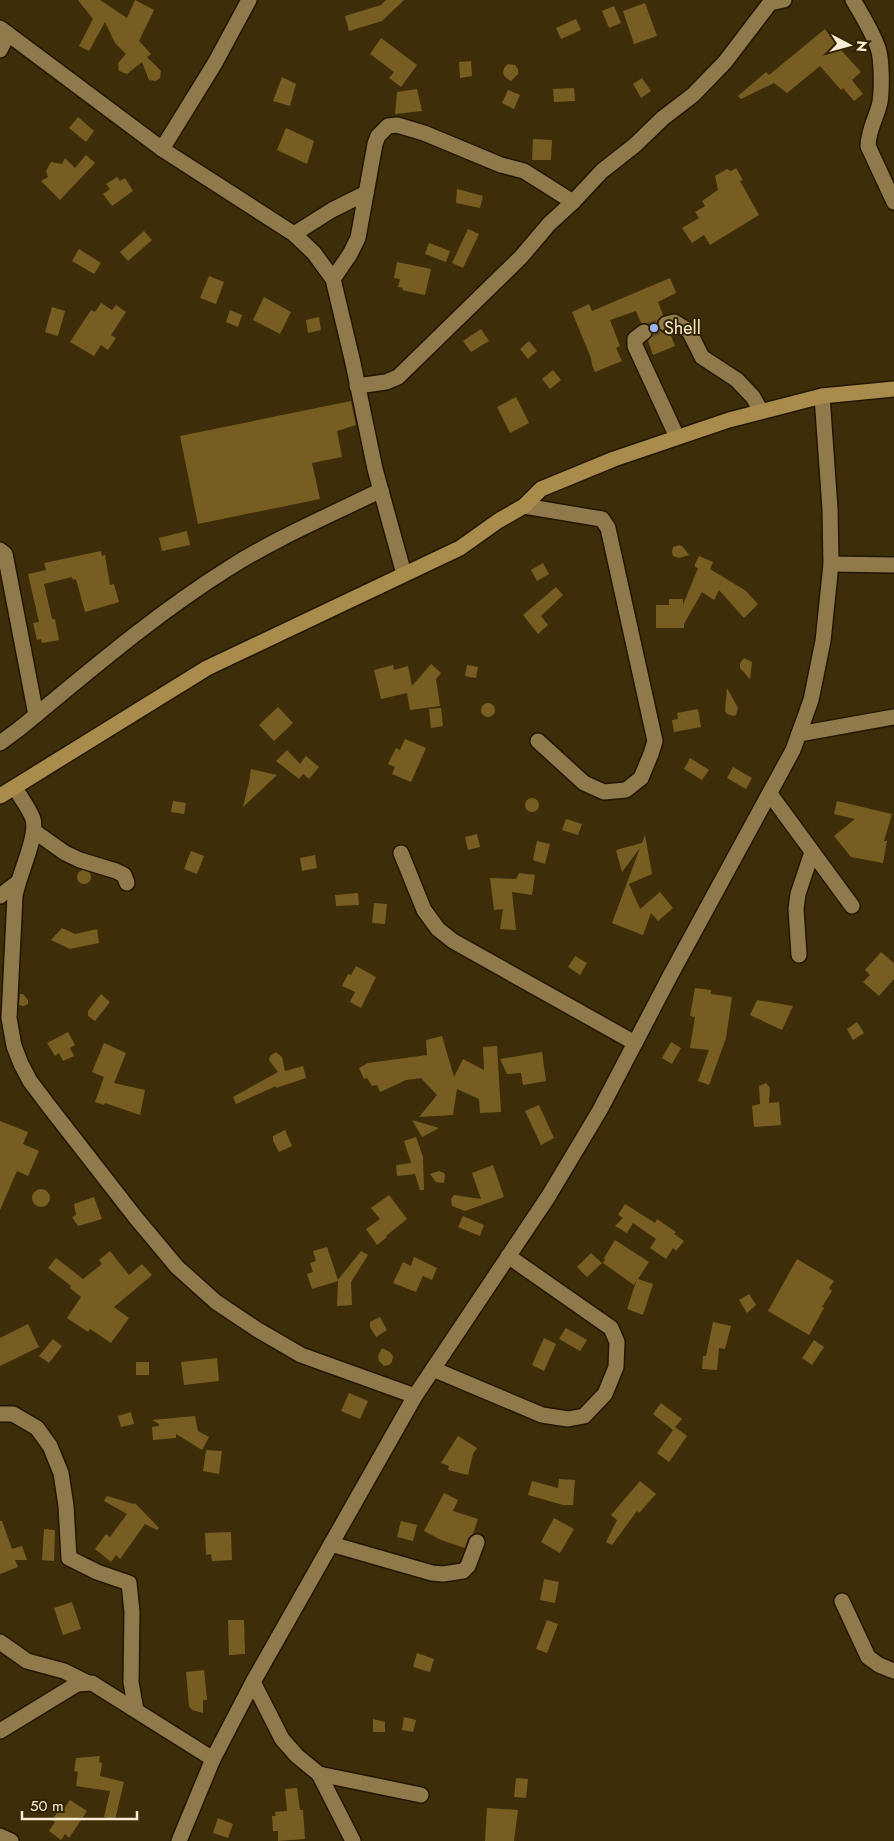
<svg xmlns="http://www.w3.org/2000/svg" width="894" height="1841" font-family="Jost,sans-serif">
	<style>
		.building { fill: #775d21 }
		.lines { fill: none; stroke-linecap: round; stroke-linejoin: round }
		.minor-tunnel { stroke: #594b28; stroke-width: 15; stroke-dasharray: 15 8; stroke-linecap: butt }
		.minor-casing { stroke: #211601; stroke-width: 18 }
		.major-casing { stroke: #211601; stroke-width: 18 }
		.minor { stroke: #907a4c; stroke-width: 15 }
		.major { stroke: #a98c4b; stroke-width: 15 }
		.poi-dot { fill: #96b6fd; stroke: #332400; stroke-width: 2 }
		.labels { text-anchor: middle; stroke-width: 4; stroke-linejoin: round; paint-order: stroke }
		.poi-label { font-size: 18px; fill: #f9edd5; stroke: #332400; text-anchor: start }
	</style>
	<rect width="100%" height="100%" fill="#3d2e09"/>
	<g class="building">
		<path d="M 78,0 L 100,0 L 127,18 L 135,0 L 154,10 L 139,41 L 151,54 L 147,57 L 161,71 L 160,78 L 156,81 L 149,80 L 142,62 L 127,74 L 119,71 L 118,63 L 126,54 L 115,43 L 105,22 L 89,51 L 79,46 L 93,19 Z"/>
		<path d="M 386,0 L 404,0 L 382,21 L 349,31 L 345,16 L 381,5 Z"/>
		<path d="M 645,3 L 657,36 L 634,44 L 623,11 Z"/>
		<path d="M 614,6 L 621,23 L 609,28 L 602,11 Z"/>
		<path d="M 576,19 L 581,30 L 561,39 L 556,28 Z"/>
		<path d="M 825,29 L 841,48 L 840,49 L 861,72 L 852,80 L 863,94 L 854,101 L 843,88 L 841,90 L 820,66 L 787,93 L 774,83 L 741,99 L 738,96 L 766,72 L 769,75 Z"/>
		<path d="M 381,38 L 417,65 L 401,87 L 389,78 L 394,72 L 370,54 Z"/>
		<path d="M 471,61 L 472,76 L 460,78 L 459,62 Z"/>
		<path d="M 508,64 L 515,65 L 518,69 L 518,74 L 511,81 L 505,77 L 503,73 L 504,68 Z"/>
		<path d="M 282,77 L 296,84 L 290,106 L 273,101 Z"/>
		<path d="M 642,78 L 651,91 L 641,98 L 633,84 Z"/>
		<path d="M 574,88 L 575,101 L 554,102 L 553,89 Z"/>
		<path d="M 417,89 L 422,111 L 395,114 L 397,92 Z"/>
		<path d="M 508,90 L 520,95 L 514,109 L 502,103 Z"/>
		<path d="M 78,117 L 94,131 L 86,142 L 69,128 Z"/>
		<path d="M 286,128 L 314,141 L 307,164 L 277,150 Z"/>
		<path d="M 533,139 L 552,140 L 551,160 L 532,160 Z"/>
		<path d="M 86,155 L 95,163 L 60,200 L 41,181 L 48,177 L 46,171 L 51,162 L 62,164 L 65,158 L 75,168 Z"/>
		<path d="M 736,168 L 743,180 L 740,181 L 759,215 L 710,245 L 704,235 L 692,243 L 682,228 L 699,218 L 695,212 L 705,206 L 702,201 L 718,190 L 715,176 L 727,169 L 731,171 Z"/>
		<path d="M 117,177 L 120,181 L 125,178 L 133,191 L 112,206 L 103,194 L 110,189 L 106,184 Z"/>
		<path d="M 457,189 L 483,196 L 480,208 L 456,203 Z"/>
		<path d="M 468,229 L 479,234 L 463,268 L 452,263 Z"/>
		<path d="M 144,231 L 152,240 L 128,261 L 120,252 Z"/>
		<path d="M 429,243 L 450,251 L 446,262 L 425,254 Z"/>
		<path d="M 79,249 L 101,263 L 94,274 L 72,261 Z"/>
		<path d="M 397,262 L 431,269 L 425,295 L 402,290 L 403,288 L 398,287 L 400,279 L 394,278 Z"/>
		<path d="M 209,276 L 224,282 L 216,304 L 200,298 Z"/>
		<path d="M 670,278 L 676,293 L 658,302 L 663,315 L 657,321 L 657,326 L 663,333 L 670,333 L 675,346 L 653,355 L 648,341 L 652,336 L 653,330 L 648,324 L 641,323 L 636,311 L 610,320 L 620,346 L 616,348 L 622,361 L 595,372 L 592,365 L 591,358 L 572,312 L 589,304 L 592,311 Z"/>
		<path d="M 264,297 L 291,312 L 280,334 L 253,320 Z"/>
		<path d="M 101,303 L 112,310 L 116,305 L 126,312 L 111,335 L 116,338 L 108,350 L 101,345 L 94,356 L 70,342 L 91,310 L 95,312 Z"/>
		<path d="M 52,307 L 65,311 L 58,336 L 45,332 Z"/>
		<path d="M 230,310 L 242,315 L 238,327 L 226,322 Z"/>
		<path d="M 319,317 L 321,330 L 308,333 L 306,320 Z"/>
		<path d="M 481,329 L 489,341 L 471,352 L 463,341 Z"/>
		<path d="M 529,341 L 537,351 L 528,359 L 520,349 Z"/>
		<path d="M 553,370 L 561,380 L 550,389 L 542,379 Z"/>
		<path d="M 516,397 L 529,423 L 510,433 L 497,407 Z"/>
		<path d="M 351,401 L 356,425 L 337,431 L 342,457 L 312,463 L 320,499 L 198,524 L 180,436 Z"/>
		<path d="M 187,531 L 190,545 L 162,551 L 159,538 Z"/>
		<path d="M 680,545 L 683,547 L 689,555 L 679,558 L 673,556 L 672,552 L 673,547 Z"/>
		<path d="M 101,551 L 102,556 L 105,555 L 110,585 L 114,584 L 119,602 L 85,612 L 76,579 L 73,580 L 72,577 L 44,584 L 52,619 L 55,619 L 59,640 L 42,643 L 41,639 L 37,640 L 33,623 L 39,622 L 28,574 L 46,570 L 44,563 Z"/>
		<path d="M 699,556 L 713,562 L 710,569 L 746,591 L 758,604 L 744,618 L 719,590 L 714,600 L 702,592 L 684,624 L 684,628 L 656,628 L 656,605 L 669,605 L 669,599 L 683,599 L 683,605 L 698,568 L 695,567 L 695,564 Z"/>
		<path d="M 543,563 L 549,574 L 537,581 L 531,570 Z"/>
		<path d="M 556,587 L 563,595 L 541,616 L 548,625 L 538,634 L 523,615 Z"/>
		<path d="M 744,658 L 752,662 L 750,679 L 740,668 L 740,663 Z"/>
		<path d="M 431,664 L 441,673 L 436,679 L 440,706 L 410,710 L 407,693 L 381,699 L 374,670 L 393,665 L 394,670 L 408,666 L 412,686 Z"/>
		<path d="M 467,665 L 478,667 L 476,678 L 465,676 Z"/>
		<path d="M 727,688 L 738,708 L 736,715 L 733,716 L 727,714 L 725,711 Z"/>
		<circle cx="488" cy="710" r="7"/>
		<path d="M 278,707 L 293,723 L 274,741 L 259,725 Z"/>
		<path d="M 441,708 L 443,726 L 431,728 L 429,709 Z"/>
		<path d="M 698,709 L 701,727 L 674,732 L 672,720 L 678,719 L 677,713 Z"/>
		<path d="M 405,739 L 426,748 L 411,782 L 392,774 L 395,767 L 388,764 L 396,748 L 400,750 Z"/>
		<path d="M 287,750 L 300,764 L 306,756 L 319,767 L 309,779 L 303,774 L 299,779 L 276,761 Z"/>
		<path d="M 690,758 L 709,770 L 702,780 L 684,769 Z"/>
		<path d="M 733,767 L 752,778 L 746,789 L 727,778 Z"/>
		<path d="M 251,769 L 277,775 L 243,807 L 249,782 Z"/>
		<circle cx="532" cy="805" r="7"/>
		<path d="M 173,801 L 186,803 L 184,814 L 171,812 Z"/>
		<path d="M 837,801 L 892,814 L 884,841 L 887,841 L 883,863 L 851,857 L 834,836 L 855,819 L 834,814 Z"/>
		<path d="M 566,819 L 582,824 L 578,835 L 562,830 Z"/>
		<path d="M 477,834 L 480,847 L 468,850 L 465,837 Z"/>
		<path d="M 645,835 L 652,874 L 629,884 L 640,909 L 660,892 L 673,908 L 658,921 L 651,913 L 643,935 L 612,923 L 640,848 L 622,872 L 616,850 L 642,843 Z"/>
		<path d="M 537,841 L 550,844 L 545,864 L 533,860 Z"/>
		<path d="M 191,851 L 204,856 L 197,874 L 184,869 Z"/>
		<path d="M 315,855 L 317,868 L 302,871 L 300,858 Z"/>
		<circle cx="84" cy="877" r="7"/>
		<path d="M 519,873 L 535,875 L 532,895 L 512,892 L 516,930 L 500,929 L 503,909 L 494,910 L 490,878 L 516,879 Z"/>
		<path d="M 358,893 L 359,905 L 336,906 L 335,895 Z"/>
		<path d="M 374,903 L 387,904 L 385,924 L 372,923 Z"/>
		<path d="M 62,928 L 75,934 L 97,929 L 99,943 L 70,949 L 51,940 Z"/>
		<path d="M 881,952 L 894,963 L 894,979 L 879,996 L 863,982 L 870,975 L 865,970 Z"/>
		<path d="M 575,956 L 587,963 L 580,975 L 568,967 Z"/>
		<path d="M 356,966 L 376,977 L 361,1008 L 350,1002 L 355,992 L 342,986 L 348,974 L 351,975 Z"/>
		<path d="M 695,988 L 711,990 L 711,994 L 732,997 L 726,1038 L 709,1085 L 698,1081 L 709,1050 L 690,1048 L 695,1017 L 690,1016 Z"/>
		<path d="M 20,994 L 23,994 L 28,1000 L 28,1004 L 24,1006 L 19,1005 Z"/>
		<path d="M 101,994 L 110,1002 L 95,1021 L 88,1016 L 88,1011 Z"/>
		<path d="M 757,1000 L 793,1006 L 782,1030 L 750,1015 Z"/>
		<path d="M 857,1022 L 864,1033 L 853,1040 L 847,1029 Z"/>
		<path d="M 68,1032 L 75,1045 L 70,1048 L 74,1056 L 63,1061 L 59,1053 L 55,1056 L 47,1043 Z"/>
		<path d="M 442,1036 L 454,1077 L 463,1059 L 484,1070 L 483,1047 L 497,1046 L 501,1112 L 480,1113 L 479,1099 L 457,1089 L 453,1115 L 419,1117 L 437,1095 L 421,1078 L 406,1080 L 380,1092 L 377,1085 L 372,1086 L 367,1078 L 364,1079 L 359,1068 L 368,1063 L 427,1055 L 426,1040 Z"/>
		<path d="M 671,1042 L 681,1048 L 672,1064 L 662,1058 Z"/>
		<path d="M 104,1043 L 126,1053 L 114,1083 L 145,1090 L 140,1115 L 105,1103 L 104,1105 L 95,1102 L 104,1077 L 92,1072 Z"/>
		<path d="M 276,1052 L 282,1057 L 285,1071 L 303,1066 L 306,1078 L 276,1088 L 276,1086 L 236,1104 L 233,1097 L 278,1072 L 269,1060 L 270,1056 Z"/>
		<path d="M 542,1052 L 546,1081 L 523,1085 L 521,1073 L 507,1074 L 500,1059 Z"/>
		<path d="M 766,1083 L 770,1088 L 769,1103 L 779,1102 L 781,1125 L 754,1127 L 752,1106 L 760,1104 L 759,1086 Z"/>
		<path d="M 539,1105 L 554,1138 L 541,1145 L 525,1111 Z"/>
		<path d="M 412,1120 L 439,1128 L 422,1137 Z"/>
		<path d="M 0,1121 L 28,1132 L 23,1144 L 39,1151 L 28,1176 L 17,1171 L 0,1210 Z"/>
		<path d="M 285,1130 L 292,1146 L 279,1152 L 273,1141 L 273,1136 Z"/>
		<path d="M 416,1137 L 423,1157 L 424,1190 L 420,1190 L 415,1174 L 397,1176 L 396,1165 L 411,1163 L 404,1141 Z"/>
		<path d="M 493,1165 L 504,1197 L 465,1211 L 452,1206 L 451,1199 L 454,1195 L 481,1199 L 472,1173 Z"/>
		<path d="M 439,1171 L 444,1173 L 445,1175 L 444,1183 L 436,1182 L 430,1174 Z"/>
		<circle cx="41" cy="1198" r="9"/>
		<path d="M 389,1195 L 407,1219 L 386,1236 L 387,1237 L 377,1245 L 366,1229 L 380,1219 L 371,1208 Z"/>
		<path d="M 94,1197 L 102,1219 L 78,1226 L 72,1217 L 76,1215 L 74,1204 Z"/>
		<path d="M 625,1204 L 655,1223 L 657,1219 L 676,1232 L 674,1234 L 684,1241 L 676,1251 L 673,1248 L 666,1259 L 650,1248 L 656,1239 L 633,1223 L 627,1233 L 615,1226 L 623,1218 L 618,1215 Z"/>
		<path d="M 463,1216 L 484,1225 L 480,1236 L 458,1227 Z"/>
		<path d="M 615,1240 L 649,1262 L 638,1279 L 653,1284 L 643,1315 L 627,1309 L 637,1279 L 634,1285 L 603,1263 L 605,1260 L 604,1258 Z"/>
		<path d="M 327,1247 L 338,1280 L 361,1251 L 368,1255 L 351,1282 L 352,1305 L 337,1306 L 338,1281 L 312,1289 L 307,1274 L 313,1272 L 310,1263 L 316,1261 L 313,1251 Z"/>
		<path d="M 110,1251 L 129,1275 L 142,1264 L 152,1275 L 114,1307 L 129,1318 L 111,1343 L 90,1329 L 88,1332 L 67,1318 L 81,1297 L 70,1288 L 71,1286 L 48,1268 L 56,1258 L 83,1279 L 102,1264 L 99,1260 Z"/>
		<path d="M 591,1253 L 602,1263 L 587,1277 L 577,1267 Z"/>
		<path d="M 414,1257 L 437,1268 L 432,1280 L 423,1276 L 416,1292 L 393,1283 L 403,1262 L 411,1266 Z"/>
		<path d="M 797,1259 L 834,1281 L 829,1288 L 832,1291 L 822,1307 L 824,1308 L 809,1335 L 768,1311 Z"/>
		<path d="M 749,1294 L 756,1305 L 747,1313 L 739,1300 Z"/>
		<path d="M 380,1317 L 387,1330 L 376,1337 L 370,1327 L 370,1322 Z"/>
		<path d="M 713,1322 L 731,1326 L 725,1349 L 719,1348 L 717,1370 L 702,1369 L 703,1356 L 706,1356 Z"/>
		<path d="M 28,1324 L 39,1347 L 0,1366 L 0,1338 Z"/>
		<path d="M 566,1328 L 587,1340 L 580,1351 L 559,1339 Z"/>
		<path d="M 544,1338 L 556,1344 L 544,1371 L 532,1365 Z"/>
		<path d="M 53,1339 L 62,1346 L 49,1363 L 39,1356 Z"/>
		<path d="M 814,1340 L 824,1347 L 812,1365 L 802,1358 Z"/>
		<path d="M 382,1348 L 390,1352 L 393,1356 L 392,1362 L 389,1365 L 384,1366 L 379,1361 L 378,1356 Z"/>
		<path d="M 217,1358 L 219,1381 L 184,1385 L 181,1362 Z"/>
		<rect x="136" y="1362" width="13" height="13"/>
		<path d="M 349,1393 L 368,1401 L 360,1419 L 341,1411 Z"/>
		<path d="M 661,1403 L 682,1419 L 675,1427 L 687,1436 L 669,1462 L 657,1453 L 673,1430 L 653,1414 Z"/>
		<path d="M 131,1412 L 134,1424 L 121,1427 L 118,1416 Z"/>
		<path d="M 195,1416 L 198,1431 L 209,1437 L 202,1450 L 176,1434 L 176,1438 L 153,1440 L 152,1427 L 159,1426 L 159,1424 L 152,1420 Z"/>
		<path d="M 458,1436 L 477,1448 L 473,1454 L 468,1475 L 448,1470 L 449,1466 L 441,1463 Z"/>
		<path d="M 206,1450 L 222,1451 L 219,1474 L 203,1471 Z"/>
		<path d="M 559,1479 L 575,1480 L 573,1505 L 563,1505 L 528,1495 L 532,1481 L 558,1488 Z"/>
		<path d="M 640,1481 L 656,1494 L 639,1513 L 637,1511 L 612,1545 L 606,1542 L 617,1520 L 611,1515 Z"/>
		<path d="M 444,1493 L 458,1500 L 453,1511 L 478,1519 L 473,1534 L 468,1538 L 465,1548 L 441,1540 L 424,1531 Z"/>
		<path d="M 107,1496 L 134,1504 L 135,1503 L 159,1528 L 157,1530 L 145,1524 L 120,1559 L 116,1555 L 111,1562 L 95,1549 L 106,1534 L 110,1537 L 127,1514 L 104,1501 Z"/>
		<path d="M 554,1518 L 574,1529 L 560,1553 L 541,1542 Z"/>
		<path d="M 0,1521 L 2,1521 L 12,1549 L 22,1546 L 27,1560 L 15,1560 L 18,1567 L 0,1574 Z"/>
		<path d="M 401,1521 L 417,1525 L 413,1541 L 397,1537 Z"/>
		<path d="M 44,1529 L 55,1530 L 54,1561 L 42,1560 Z"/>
		<path d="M 231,1532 L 232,1560 L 212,1561 L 211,1554 L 206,1555 L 205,1533 Z"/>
		<path d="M 544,1579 L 559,1582 L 555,1603 L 540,1600 Z"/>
		<path d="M 72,1602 L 81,1629 L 63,1635 L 54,1608 Z"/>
		<path d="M 228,1620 L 244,1620 L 245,1654 L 229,1655 Z"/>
		<path d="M 547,1620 L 558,1624 L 547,1653 L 536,1649 Z"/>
		<path d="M 417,1653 L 434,1659 L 430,1672 L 413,1667 Z"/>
		<path d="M 204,1670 L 207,1700 L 203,1700 L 203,1713 L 192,1710 L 189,1706 L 186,1672 Z"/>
		<path d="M 404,1717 L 416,1720 L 413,1732 L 402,1730 Z"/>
		<path d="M 373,1719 L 385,1722 L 385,1732 L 373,1732 Z"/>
		<path d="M 100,1756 L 99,1762 L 102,1763 L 100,1776 L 124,1782 L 115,1820 L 104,1817 L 110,1791 L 76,1786 L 78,1772 L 74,1771 L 76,1758 Z"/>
		<path d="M 516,1778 L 528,1779 L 526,1798 L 514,1797 Z"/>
		<path d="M 297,1788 L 300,1810 L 303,1810 L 305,1839 L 278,1841 L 278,1831 L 273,1831 L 272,1816 L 276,1816 L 275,1812 L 287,1811 L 285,1789 Z"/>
		<path d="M 70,1800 L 87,1811 L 69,1838 L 65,1834 L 61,1840 L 49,1831 L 55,1822 L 52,1820 L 59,1810 L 62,1812 Z"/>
		<path d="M 487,1808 L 518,1810 L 514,1841 L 485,1841 Z"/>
		<path d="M 218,1818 L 233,1824 L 228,1838 L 213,1833 Z"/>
	</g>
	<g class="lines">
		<path class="minor-tunnel" d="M 644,332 L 666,324"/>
		<g class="minor-casing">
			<g id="minor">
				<path d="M 853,0 C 862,15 872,31 878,48 C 882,60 882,89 880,102 C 877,117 868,130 868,146 L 894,202"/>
				<path d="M 0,28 L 162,149 L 294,234 L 314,253 L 333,279 L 353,363 L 375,469 L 404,574"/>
				<path d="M 0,50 L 8,34"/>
				<path d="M 162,149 L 215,63 L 249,0"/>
				<path d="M 294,234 L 332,210 L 366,193"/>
				<path d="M 333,279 L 350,254 L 358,238 L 375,144 L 378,136 L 388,126 L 397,125 L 424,133 L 501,165 L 524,171 L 573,202"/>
				<path d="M 666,324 L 674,322 L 689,331 L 702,357 L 737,380 L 753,397 L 761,411"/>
				<path d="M 644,332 L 635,339 L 635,346 L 677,437"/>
				<path d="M 357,386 L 386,382 L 398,377 L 521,257 L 549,224 L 573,202 L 602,171 L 635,145 L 663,118 L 693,95 L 725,62 L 770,3 L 784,0"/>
				<path d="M 524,506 L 602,519 L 608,528 L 655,741 L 651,754 L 641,778 L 626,790 L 604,792 L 584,783 L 538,741"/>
				<path d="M 0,550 L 5,554 L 36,715"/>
				<path d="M 831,564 L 894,565"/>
				<path d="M 799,734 L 894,717"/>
				<path d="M 0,743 L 19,729 C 87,673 154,615 229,568 C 276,538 331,515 381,490"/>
				<path d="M 15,788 C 21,798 29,808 33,819 C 38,837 18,876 15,896 L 9,1018 L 14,1046 L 21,1064 L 30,1081 L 48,1105 L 136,1218 L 177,1267 L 216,1302 L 258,1330 L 301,1355 L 415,1396"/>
				<path d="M 770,794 L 852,906"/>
				<path d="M 34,831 L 65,853 L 80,860 L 116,871 L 124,875 L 127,883"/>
				<path d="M 401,853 L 424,910 L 438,929 L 453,941 L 635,1043"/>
				<path d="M 0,896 L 17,883"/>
				<path d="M 799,955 L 796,909 L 798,894 L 812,852"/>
				<path d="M 433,1369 L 542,1415 L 568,1419 L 584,1416 L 605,1394 L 616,1367 L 617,1342 L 611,1328 L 508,1256"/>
				<path d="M 0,1414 L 13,1414 L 37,1428 L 50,1446 L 61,1473 L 66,1506 L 69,1558 L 97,1572 L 129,1583 L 132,1612 L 131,1682 L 136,1710"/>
				<path d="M 331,1544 L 432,1573 L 443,1574 L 463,1571 L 468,1566 L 477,1542"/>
				<path d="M 842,1601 L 868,1657 L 879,1665 L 894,1671"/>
				<path d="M 0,1642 L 27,1661 L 64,1671 L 86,1682"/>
				<path d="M 253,1682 L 282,1739 L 297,1756 L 319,1774 L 421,1795"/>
				<path d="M 0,1731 L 77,1684 L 92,1683 L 213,1759"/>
				<path d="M 319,1774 L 353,1841"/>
				<path d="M 0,1836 L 11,1841"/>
				<path d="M 179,1841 L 213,1759 L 253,1682 L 415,1396 L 548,1197 L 600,1110 L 670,976 L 793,750 L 811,700 L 823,641 L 831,564 L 830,509 L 822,396"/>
			</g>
		</g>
		<g class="major-casing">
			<path id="major" d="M 0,796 L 207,668 L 460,548 L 498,521 L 524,506 L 541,489 L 614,459 L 729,420 L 822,396 L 894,389"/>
		</g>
		<use href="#minor" class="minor"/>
		<use href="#major" class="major"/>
	</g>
	<circle class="poi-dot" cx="654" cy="328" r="5"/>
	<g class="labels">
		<g class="poi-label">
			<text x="664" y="334">Shell</text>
		</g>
	</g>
	<g transform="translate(849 45) rotate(96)" stroke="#332400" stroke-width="4" paint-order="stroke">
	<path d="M0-4L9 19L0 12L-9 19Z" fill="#f9edd5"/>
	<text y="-8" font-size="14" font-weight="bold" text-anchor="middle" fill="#f9edd5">N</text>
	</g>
	<path d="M22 1811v8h115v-8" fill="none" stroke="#f9edd5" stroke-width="2.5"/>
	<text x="30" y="1811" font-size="15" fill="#f9edd5" stroke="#332400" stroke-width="4" paint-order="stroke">50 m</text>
</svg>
